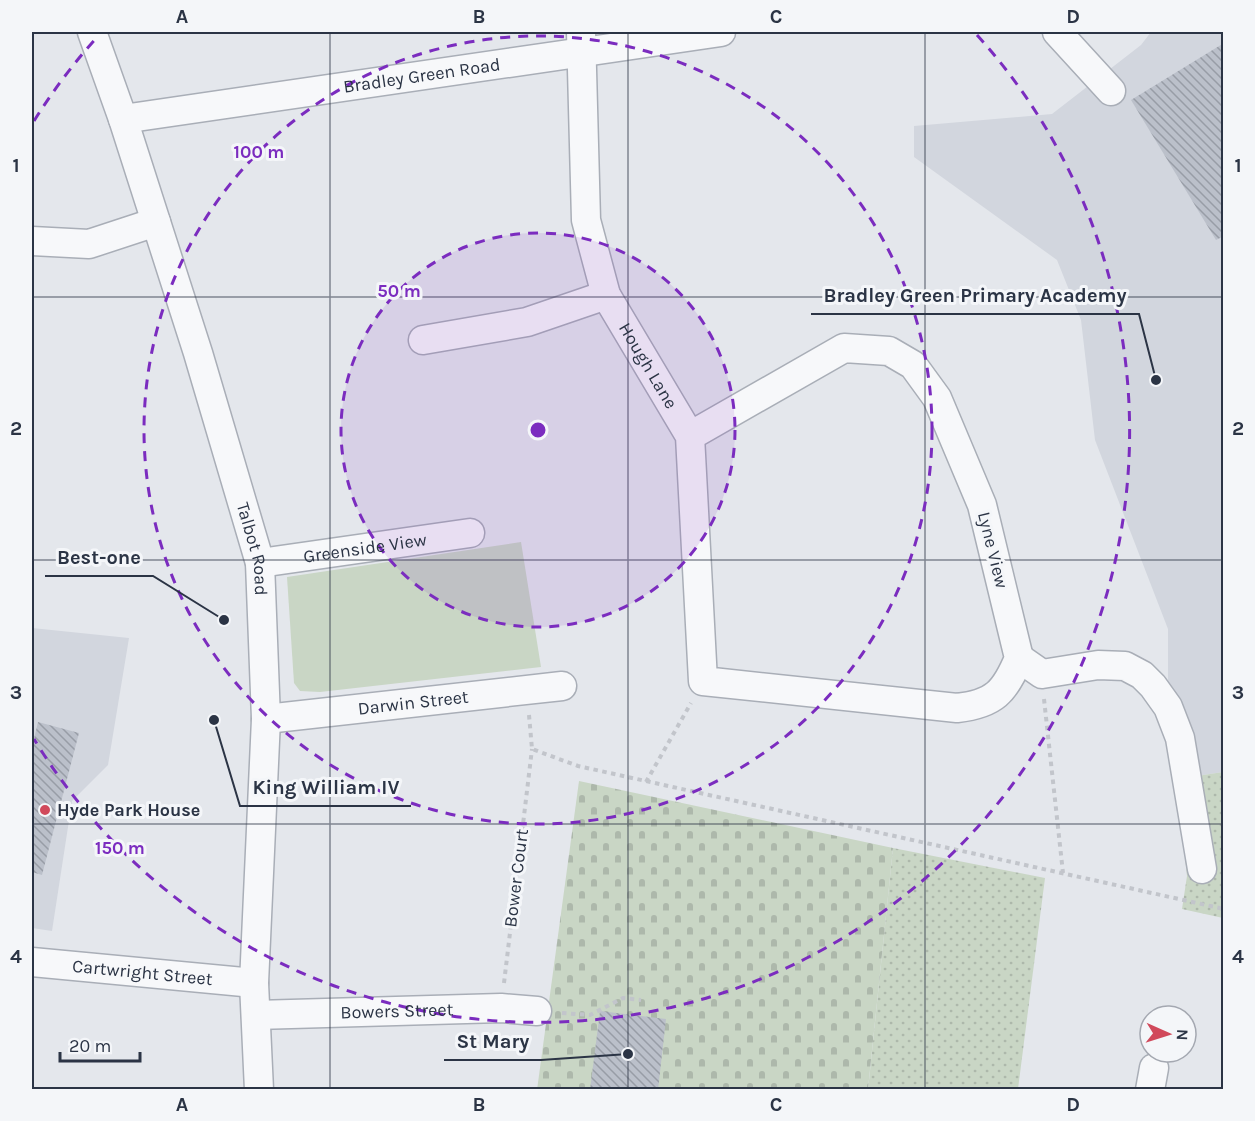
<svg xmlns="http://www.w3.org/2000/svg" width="1255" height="1121" font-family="Karla,sans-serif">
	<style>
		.built { fill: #d2d6de }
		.grass { fill: url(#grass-dots) }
		.cemetery { fill: url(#cemetery-stones) }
		.park { fill: #c9d6c5 }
		.building { fill: url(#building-back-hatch) }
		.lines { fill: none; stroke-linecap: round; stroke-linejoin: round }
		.minor-casing { stroke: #a9aeb7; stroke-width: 31 }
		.path { stroke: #c2c5cb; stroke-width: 4; stroke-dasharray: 4.5 4.5; stroke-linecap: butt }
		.minor { stroke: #f7f8fa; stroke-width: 28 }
		.grid { fill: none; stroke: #2b3445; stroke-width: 1.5; stroke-opacity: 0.55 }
		.ring { fill: none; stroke: #7b2cbf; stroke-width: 3; stroke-dasharray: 10 8 }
		.poi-dot { fill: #d1495b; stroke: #f4f6f9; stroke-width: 2 }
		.labels { text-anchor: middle; stroke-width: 6; stroke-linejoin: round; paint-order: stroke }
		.street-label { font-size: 18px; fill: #2b3445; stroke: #f4f6f9 }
		.poi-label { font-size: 18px; font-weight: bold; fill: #2b3445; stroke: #f4f6f9; text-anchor: start }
		.centre { fill: #7b2cbf; stroke: #f4f6f9; stroke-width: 3 }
		.ring-label { font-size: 18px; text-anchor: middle; font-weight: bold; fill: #7b2cbf; stroke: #f4f6f9; stroke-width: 6; stroke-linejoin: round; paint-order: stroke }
		.leader { fill: none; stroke: #2b3445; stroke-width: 2 }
		.callout-dot { fill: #2b3445; stroke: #f4f6f9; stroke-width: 2 }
		.callout-label { font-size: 20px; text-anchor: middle; font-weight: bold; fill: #2b3445; stroke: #f4f6f9; stroke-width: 6; stroke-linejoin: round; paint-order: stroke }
		.neatline { fill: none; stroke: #2b3445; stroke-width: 2 }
		.grid-label { font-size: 20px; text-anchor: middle; font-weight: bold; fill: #2b3445 }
	</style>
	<defs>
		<pattern id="grass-dots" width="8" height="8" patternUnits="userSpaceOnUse" patternTransform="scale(1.5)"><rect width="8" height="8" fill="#c9d6c5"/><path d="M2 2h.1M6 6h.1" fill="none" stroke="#adb8ab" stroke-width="1.8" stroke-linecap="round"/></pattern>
		<pattern id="cemetery-stones" width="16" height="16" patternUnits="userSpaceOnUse" patternTransform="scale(1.5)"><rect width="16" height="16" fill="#c9d6c5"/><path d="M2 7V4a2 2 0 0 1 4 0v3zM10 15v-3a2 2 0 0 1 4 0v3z" fill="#adb8ab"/></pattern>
		<pattern id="building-back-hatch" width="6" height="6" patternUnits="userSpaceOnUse" patternTransform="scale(1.5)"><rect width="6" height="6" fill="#bbc0ca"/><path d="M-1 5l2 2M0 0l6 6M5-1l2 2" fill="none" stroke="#989da6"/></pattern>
	</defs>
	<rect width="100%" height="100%" fill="#e4e7ec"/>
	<g class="built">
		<path d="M 1151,32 L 1223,32 L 1223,772 L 1177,779 L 1168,699 L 1168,629 L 1095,440 L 1081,320 L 1057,260 L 914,157 L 914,126 L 1052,114 L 1141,45 Z"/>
		<path d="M 32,628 L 129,638 L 108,765 L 72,801 L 52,931 L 32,928 Z"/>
	</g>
	<g class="grass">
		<path d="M 1223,772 L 1223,918 L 1182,909 L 1187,876 L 1177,779 Z"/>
		<path d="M 893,848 L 1045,878 L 1018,1089 L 868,1090 Z"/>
	</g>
	<path class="cemetery" d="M 579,781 L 893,848 L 868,1089 L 537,1090 Z"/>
	<path class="park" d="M 521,542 L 541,667 L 320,692 L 300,691 L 294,683 L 287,577 Z"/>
	<g class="building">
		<path d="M 1224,43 L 1224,236 L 1216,240 L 1131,100 Z"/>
		<path d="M 38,722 L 79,733 L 42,875 L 32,872 L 32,747 Z"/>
		<path d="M 600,1011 L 666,1019 L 658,1090 L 590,1090 Z"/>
	</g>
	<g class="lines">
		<g class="minor-casing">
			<g id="minor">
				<path id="s1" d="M 92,32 L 123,119 L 198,353 L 260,563 L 266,719 L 254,983 L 259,1090"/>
				<path id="s2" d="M 581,32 L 586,220 L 606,295 L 690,436 L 703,681 L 957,708 C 994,704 1005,692 1019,658 L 982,505 L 937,398 L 913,365 L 889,351 L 844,348 L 690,436"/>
				<path d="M 1057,32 L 1111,91"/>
				<path id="s3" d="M 123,119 L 721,32"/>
				<path d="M 32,241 L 89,244 L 156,222"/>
				<path d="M 423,340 L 527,322 L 606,295"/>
				<path id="s4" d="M 260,563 L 470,533"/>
				<path d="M 1019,658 L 1042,674 L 1098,665 L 1125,666 L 1142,675 L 1153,686 L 1168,707 L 1180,738 L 1202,869"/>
				<path id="s5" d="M 266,719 L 562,686"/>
				<path id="s6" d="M 32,962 L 254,983"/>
				<path id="s7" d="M 256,1015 L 501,1008 L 537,1011"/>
				<path d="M 1150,1090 L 1154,1068"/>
			</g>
		</g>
		<g class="path">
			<path d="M 1044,699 L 1063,873"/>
			<path d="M 529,715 L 532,749 L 578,766 L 1224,909"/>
			<path d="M 646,782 L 691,703"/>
			<path d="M 504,983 L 532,749"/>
			<path d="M 562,1013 L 590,1015 L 623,998 L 641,1000"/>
		</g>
		<use href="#minor" class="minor"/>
	</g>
	<path class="grid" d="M 330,32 L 330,1090M 628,32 L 628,1090M 925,32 L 925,1090M 32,297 L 1224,297M 32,560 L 1224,560M 32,824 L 1224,824"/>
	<circle cx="538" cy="430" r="197" fill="#7b2cbf" fill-opacity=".12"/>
	<g class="ring">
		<circle cx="538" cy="430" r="197"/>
		<circle cx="538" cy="430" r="394"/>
		<path d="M34 121A591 591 0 0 1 99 35M977 35A591 591 0 1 1 34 739"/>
	</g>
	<circle class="poi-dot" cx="45" cy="810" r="6"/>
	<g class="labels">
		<g class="street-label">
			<text dy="6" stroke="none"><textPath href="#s3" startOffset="302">Bradley Green Road</textPath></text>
			<text dy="6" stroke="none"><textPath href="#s2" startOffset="348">Hough Lane</textPath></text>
			<text dy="6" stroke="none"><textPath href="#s4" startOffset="106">Greenside View</textPath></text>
			<text dy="6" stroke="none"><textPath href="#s1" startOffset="542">Talbot Road</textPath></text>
			<text transform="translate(993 550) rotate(76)" y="6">Lyne View</text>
			<text dy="6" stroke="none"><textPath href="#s5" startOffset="148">Darwin Street</textPath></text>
			<text transform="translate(516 878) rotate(-83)" y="6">Bower Court</text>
			<text dy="6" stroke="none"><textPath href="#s6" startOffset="111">Cartwright Street</textPath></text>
			<text dy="6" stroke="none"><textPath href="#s7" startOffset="141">Bowers Street</textPath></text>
		</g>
		<g class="poi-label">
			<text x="57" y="816">Hyde Park House</text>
		</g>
	</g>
	<circle cx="538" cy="430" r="9" class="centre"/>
	<g class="ring-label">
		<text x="259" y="158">100 m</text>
		<text x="399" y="297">50 m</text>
		<text x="120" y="854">150 m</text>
	</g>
	<path class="leader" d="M1156 380L1139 314H811M224 620L153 576H45M214 720L240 806H411M628 1054L541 1060H444"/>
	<g class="callout-dot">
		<circle cx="1156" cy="380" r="6"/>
		<circle cx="224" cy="620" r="6"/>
		<circle cx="214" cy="720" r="6"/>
		<circle cx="628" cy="1054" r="6"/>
	</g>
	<g class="callout-label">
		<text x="975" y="302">Bradley Green Primary Academy</text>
		<text x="99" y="564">Best-one</text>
		<text x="326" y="794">King William IV</text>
		<text x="493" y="1048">St Mary</text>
	</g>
	<rect width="1255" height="1121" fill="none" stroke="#f4f6f9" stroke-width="66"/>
	<g transform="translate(1168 1034) rotate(93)"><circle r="28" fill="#f4f6f9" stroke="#a4a8b1" stroke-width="1.5"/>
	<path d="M0-4.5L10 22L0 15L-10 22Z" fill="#d1495b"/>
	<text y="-9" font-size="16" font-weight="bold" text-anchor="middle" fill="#2b3445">N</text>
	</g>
	<path d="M60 1052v9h80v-9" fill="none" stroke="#2b3445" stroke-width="3"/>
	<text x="69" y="1052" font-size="18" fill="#2b3445" stroke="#f4f6f9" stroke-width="4.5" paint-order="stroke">20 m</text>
	<rect x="33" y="33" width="1189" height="1055" class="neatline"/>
	<g class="grid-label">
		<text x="182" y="23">A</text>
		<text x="479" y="23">B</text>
		<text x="776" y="23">C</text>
		<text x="1073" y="23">D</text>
		<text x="16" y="172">1</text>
		<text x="1238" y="172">1</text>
		<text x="16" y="435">2</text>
		<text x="1238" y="435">2</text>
		<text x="16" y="699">3</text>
		<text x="1238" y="699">3</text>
		<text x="16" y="963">4</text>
		<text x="1238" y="963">4</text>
		<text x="182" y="1111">A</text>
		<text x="479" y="1111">B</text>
		<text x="776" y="1111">C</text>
		<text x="1073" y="1111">D</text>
	</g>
</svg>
